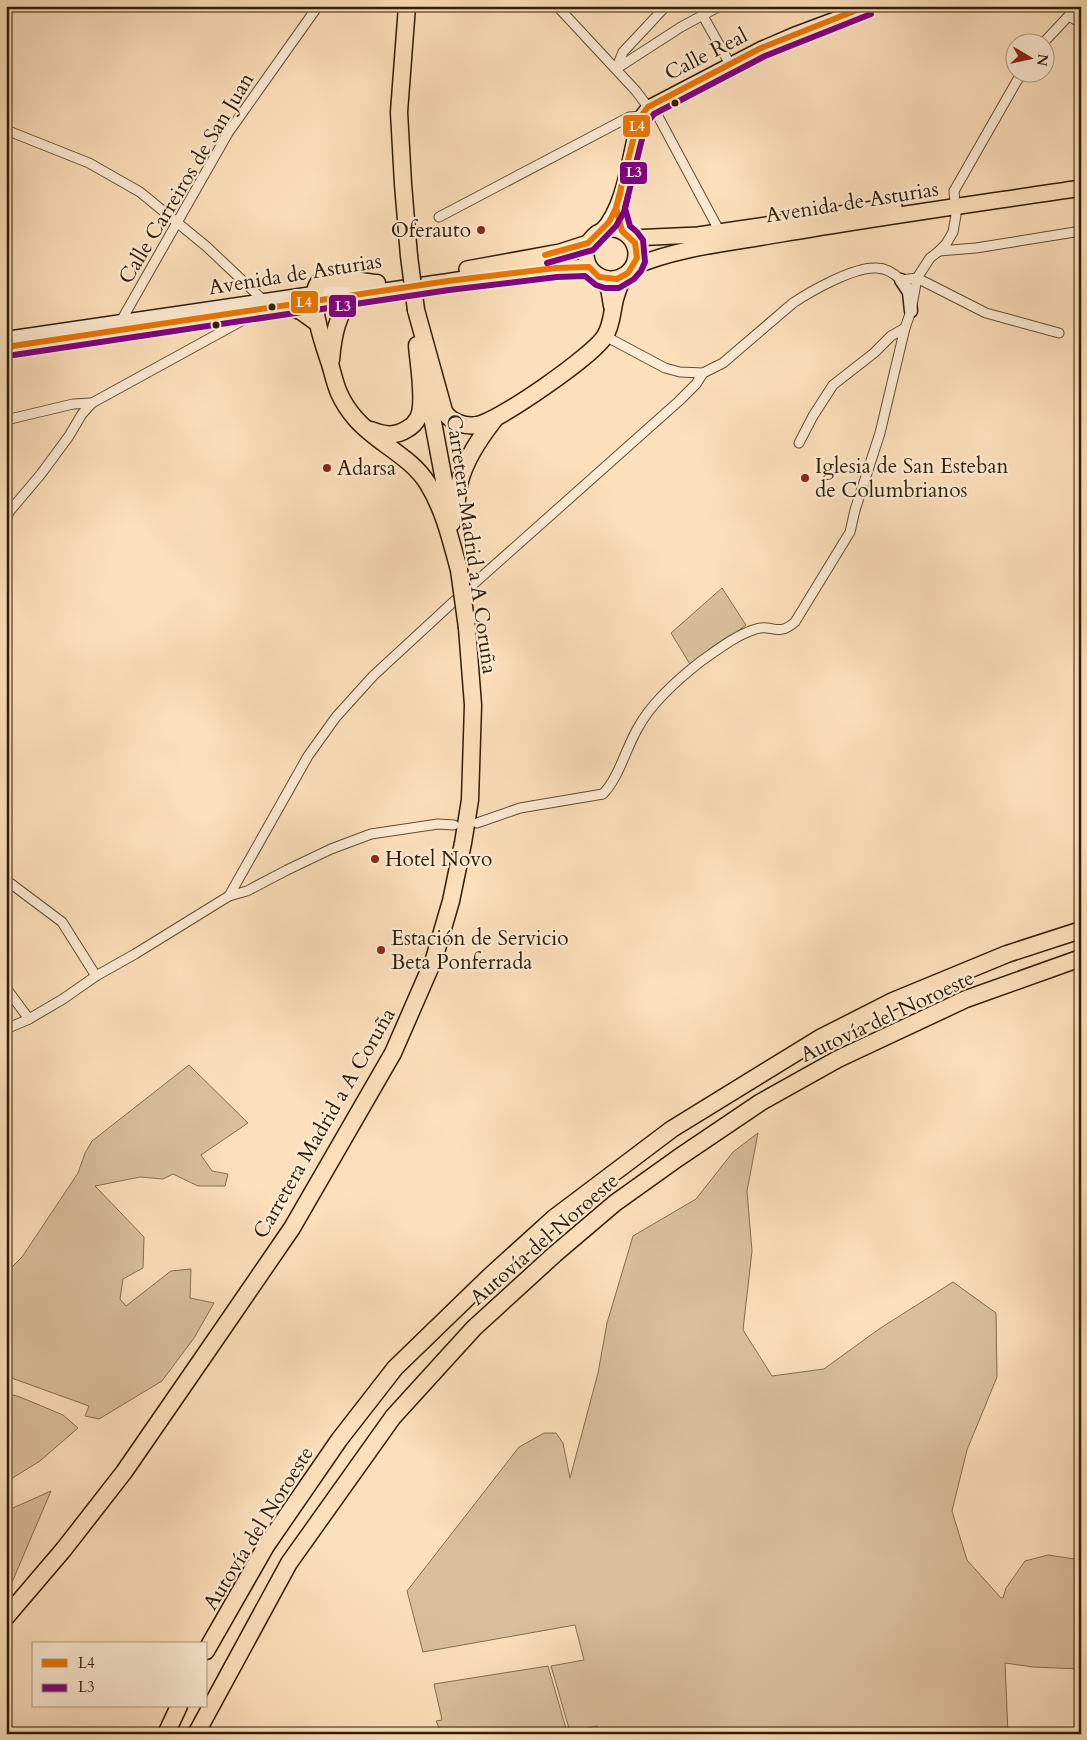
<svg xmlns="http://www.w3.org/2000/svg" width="1087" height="1740" font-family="Cardo,serif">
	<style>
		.green { fill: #d9bf9c; stroke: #846e50 }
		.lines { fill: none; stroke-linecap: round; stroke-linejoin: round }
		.street-casing { stroke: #624e32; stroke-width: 11 }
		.secondary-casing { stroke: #2f1d05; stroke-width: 15 }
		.primary-casing { stroke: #2f1d05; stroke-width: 18 }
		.highway-casing { stroke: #2f1d05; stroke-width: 19 }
		.street { stroke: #fdebd3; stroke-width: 9 }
		.secondary { stroke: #fdebd3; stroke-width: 12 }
		.primary { stroke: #fce0bb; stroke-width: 15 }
		.highway { stroke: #fce0bb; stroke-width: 16 }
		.highway-bridge-casing { stroke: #2f1d05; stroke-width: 19; stroke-linecap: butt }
		.highway-bridge { stroke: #fce0bb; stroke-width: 16 }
		.bus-1-casing { stroke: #fdebd3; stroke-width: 10 }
		.bus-2-casing { stroke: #fdebd3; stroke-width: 10 }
		.bus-1 { stroke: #ea7600; stroke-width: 6 }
		.bus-2 { stroke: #800080; stroke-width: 6 }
		.bus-dot { fill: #2f1d05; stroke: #fdebd3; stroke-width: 2 }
		.poi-dot { fill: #8f2418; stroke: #fdebd3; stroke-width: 2 }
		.labels { text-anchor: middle; stroke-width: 4.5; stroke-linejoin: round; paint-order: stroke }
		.street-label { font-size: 21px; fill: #2f1d05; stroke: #fdebd3 }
		.poi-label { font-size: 21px; fill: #2f1d05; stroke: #fdebd3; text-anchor: start }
		.line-badge { stroke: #fdebd3; stroke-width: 2 }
		.badge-label { font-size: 14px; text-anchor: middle; font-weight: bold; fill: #fff }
	</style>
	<rect width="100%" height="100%" fill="#fce0bb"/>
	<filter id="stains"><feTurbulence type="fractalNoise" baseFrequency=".004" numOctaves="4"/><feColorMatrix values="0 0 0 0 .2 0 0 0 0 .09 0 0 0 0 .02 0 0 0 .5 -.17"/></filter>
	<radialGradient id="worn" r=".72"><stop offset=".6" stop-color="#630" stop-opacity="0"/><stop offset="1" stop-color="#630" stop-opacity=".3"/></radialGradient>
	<g class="green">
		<path d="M 722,588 L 746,625 L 691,666 L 671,633 Z"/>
		<path d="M 189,1065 L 248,1123 L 201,1155 L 212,1171 L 228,1174 L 225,1186 L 198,1186 L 173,1174 L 163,1179 L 140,1177 L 95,1186 L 144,1237 L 143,1268 L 123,1279 L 120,1299 L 126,1306 L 171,1271 L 191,1269 L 190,1298 L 214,1303 L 194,1338 L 162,1381 L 99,1419 L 85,1416 L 89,1406 L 6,1376 L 6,1273 L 22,1257 L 78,1173 L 85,1153 L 92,1141 Z"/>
		<path d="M 758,1133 L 747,1191 L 752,1251 L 743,1330 L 772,1376 L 824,1369 L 879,1329 L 953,1282 L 996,1313 L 997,1377 L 967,1450 L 952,1511 L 967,1560 L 1001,1598 L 1003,1598 L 1006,1588 L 1025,1561 L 1048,1555 L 1081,1560 L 1081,1669 L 1033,1667 L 1005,1663 L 1008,1734 L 597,1734 L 597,1726 L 570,1732 L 551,1666 L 584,1660 L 575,1625 L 423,1652 L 407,1591 L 519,1447 L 544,1433 L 556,1433 L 563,1443 L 570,1478 L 598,1373 L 607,1323 L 633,1236 L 696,1199 L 733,1152 Z"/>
		<path d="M 6,1393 L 20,1397 L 63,1415 L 78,1428 L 40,1461 L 6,1482 Z"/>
		<path d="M 51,1491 L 10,1587 L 6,1589 L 6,1511 Z"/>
		<path d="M 548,1666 L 567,1732 L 548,1734 L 442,1734 L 436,1721 L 442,1720 L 434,1684 Z"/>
	</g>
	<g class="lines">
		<g class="street-casing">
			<g id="street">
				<path d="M 557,6 L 636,91 L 648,107"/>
				<path d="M 703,16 L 730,64"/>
				<path d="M 1069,16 L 1081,23"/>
				<path d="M 1044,42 L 1078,6"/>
				<path d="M 616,69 L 681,27 L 720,6"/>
				<path d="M 616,69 L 623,52 L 666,6"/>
				<path d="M 652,105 L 720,232"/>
				<path d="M 6,130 L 89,163 L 140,192 L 207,247 L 264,301"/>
				<path d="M 439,217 L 629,117 L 641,116"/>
				<path d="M 939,251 L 976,248 L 1081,231"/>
				<path d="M 121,321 L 228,133 L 318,6"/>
				<path d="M 605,336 L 665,368 L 680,372 L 703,373 L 723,363 L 793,303 C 811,291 852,268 874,268 C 885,267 894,273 901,280 L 917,278 L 986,313 L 1059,333"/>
				<path d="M 6,420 L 73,404 L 92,403"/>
				<path d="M 799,443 L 813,416 L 833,385 L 874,353 L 891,336 L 905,328"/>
				<path d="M 6,520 L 9,512 L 41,474 L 69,436 L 82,414 L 92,403 L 245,319 L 249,311"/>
				<path d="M 477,823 L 520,808 L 603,794 C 620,776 626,747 639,726 C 653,701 677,680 700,662 C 717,650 736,635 756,629 C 771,623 777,638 795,622 L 850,532 L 855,510 L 880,433 L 905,328 L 911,311 L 917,278 L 930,258 L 939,251 L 946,244 L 953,232 L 956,215 L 954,191 L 1022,72"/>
				<path d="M 6,880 L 62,922 L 96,976"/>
				<path d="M 229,896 L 308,756 L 336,717 L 373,676 L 451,604 L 679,401 L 696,384 L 703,373"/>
				<path d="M 6,988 L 29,1019"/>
				<path d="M 6,1029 L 29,1019 L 63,999 L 96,976 L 135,954 L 229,896 L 247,891 L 287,870 L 331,849 L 371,834 L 438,824 L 454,825"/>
			</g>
		</g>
		<g class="secondary-casing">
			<g id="secondary">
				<path d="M 616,208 L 622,231"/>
				<path d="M 601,230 C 623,207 628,160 636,128 L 641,116 L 648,107 L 761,48 L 796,33 L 868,6"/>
				<path d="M 901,280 L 909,292 L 911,311"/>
				<path d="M 6,338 L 367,285"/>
				<path d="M 6,347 L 90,334"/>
			</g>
		</g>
		<g class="primary-casing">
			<g id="primary">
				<circle cx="611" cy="254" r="25"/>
				<path d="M 631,238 L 698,235 L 894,206"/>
				<path d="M 633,267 C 679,247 732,243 781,234 C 880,217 981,203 1081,188"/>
				<path d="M 467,269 L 560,252 L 588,243"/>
				<path d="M 353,296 C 431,284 510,270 589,267"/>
			</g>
		</g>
		<g class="highway-casing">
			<g id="highway">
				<path d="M 407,6 L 399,112 L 403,184 L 409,256"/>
				<path d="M 599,277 L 609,288 L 612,306"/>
				<path d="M 377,283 C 365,282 331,275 321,281 C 304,291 325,349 330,364 C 333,374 335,384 339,393 C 343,402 349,411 355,418 C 376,443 411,456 428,484 C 444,510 451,541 459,570"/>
				<path d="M 288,306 L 302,312 L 316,322"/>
				<path d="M 416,310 L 444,411 C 450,422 465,427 477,425 C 498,422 594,355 605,336 C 612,325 612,311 615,299 C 617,292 620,285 622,277"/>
				<path d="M 331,360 C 333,336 337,314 353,296"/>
				<path d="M 426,385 L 452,523"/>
				<path d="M 371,430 C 384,435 395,437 407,429 C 411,427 416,422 418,418 C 426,404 418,362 417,345"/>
				<path d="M 456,512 C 457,502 457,491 460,481 C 466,458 480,438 494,420"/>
				<path d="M 6,1617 L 64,1549 L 124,1472 L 202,1359 L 292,1228 L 393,1053 L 434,959 L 451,901 L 463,843 L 470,800 L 473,705 L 467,628"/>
				<path d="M 206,1651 L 266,1546 L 339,1440 L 395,1368 L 490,1276 L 554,1218 L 672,1129 L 820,1038 L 893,1001 L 1007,954 L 1081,930"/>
				<path d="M 166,1734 L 179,1706"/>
				<path d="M 196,1734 L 289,1563 L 393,1417 L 474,1328 L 555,1254 L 615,1203 L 678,1158 L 761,1102 L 838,1059 L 966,999 L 1081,958"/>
			</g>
		</g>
		<use href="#street" class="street"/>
		<use href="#secondary" class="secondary"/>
		<use href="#primary" class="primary"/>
		<use href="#highway" class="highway"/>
		<g class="highway-bridge-casing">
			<g id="highway-bridge">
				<path d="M 409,256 L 416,310"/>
				<path d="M 459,570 L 467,628"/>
			</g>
		</g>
		<use href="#highway-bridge" class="highway-bridge"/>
		<g class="bus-1-casing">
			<g id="bus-1">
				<path d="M 545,255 L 588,243 L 609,222 L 616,208 L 620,194"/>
				<path d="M 6,347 L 448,281 L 556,268 L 589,267 L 599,277 L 617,279 L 628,273 L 637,258 L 635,243 L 622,231 L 616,208 L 636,128 L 641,116 L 648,107 L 761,48 L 867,6"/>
			</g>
		</g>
		<g class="bus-2-casing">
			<g id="bus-2">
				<path d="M 547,263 L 593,250 L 616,226 L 624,212 L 628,196"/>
				<path d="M 7,356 L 449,290 L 557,277 L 585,276 L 596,285 L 605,288 L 619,288 L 634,279 L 641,271 L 645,262 L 643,240 L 637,232 L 630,226 L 625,208 L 644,131 L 649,120 L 654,114 L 765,56 L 871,14"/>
			</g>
		</g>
		<use href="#bus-1" class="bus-1"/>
		<use href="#bus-2" class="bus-2"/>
	</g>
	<g class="bus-dot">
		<circle cx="675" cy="103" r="4.5"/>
		<circle cx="272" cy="307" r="4.5"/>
		<circle cx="216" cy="325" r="4.5"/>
	</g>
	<g class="poi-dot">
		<circle cx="481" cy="230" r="5"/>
		<circle cx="327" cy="468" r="5"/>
		<circle cx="805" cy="478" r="5"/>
		<circle cx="375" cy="859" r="5"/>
		<circle cx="381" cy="950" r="5"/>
	</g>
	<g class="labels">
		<g class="street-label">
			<text transform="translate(706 54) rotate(-27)" y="7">Calle Real</text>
			<text transform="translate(186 178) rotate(-59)" y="7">Calle Carreiros de San Juan</text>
			<text transform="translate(852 202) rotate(-9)" y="7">Avenida de Asturias</text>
			<text transform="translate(295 274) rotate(-9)" y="7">Avenida de Asturias</text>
			<text transform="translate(472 544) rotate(82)" y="7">Carretera Madrid a A Coruña</text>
			<text transform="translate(887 1016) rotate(-25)" y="7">Autovía del Noroeste</text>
			<text transform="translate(324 1123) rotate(-60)" y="7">Carretera Madrid a A Coruña</text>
			<text transform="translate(544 1239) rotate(-41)" y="7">Autovía del Noroeste</text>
			<text transform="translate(258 1528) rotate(-58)" y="7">Autovía del Noroeste</text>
		</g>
		<g class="poi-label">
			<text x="471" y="237" text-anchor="end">Oferauto</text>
			<text x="815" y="473">Iglesia de San Esteban<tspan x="815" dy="24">de Columbrianos</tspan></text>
			<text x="337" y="475">Adarsa</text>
			<text x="385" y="866">Hotel Novo</text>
			<text x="391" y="945">Estación de Servicio<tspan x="391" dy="24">Beta Ponferrada</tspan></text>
		</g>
	</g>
	<g class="line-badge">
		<rect x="622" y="114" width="29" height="24" rx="5" fill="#ea7600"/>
		<rect x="619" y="161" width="29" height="24" rx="5" fill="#800080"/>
		<rect x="290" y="290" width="29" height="24" rx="5" fill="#ea7600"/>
		<rect x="328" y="294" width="29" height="24" rx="5" fill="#800080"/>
	</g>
	<g class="badge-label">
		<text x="637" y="131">L4</text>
		<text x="634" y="177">L3</text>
		<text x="304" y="307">L4</text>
		<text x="343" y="311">L3</text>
	</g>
	<rect width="1087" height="1740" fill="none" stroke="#fce0bb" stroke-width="25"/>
	<rect x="8" y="8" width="1072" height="1725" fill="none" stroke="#2f1d05" stroke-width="2.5"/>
	<rect x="12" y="12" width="1062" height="1715" fill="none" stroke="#2f1d05"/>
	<rect x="32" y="1642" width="175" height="65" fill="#fdebd3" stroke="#ab9981"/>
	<rect x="42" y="1659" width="25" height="8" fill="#ea7600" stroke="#ab9981"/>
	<text x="78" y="1668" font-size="15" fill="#2f1d05">L4</text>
	<rect x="42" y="1684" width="25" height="8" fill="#800080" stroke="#ab9981"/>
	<text x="78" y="1692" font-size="15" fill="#2f1d05">L3</text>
	<g transform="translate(1030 58) rotate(99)"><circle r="24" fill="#fdebd3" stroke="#ab9981"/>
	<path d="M0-4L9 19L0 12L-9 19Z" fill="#8f2418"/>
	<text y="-8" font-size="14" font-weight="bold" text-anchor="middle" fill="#2f1d05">N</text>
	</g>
	<rect width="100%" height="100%" filter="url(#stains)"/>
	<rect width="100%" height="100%" fill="url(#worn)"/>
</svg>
